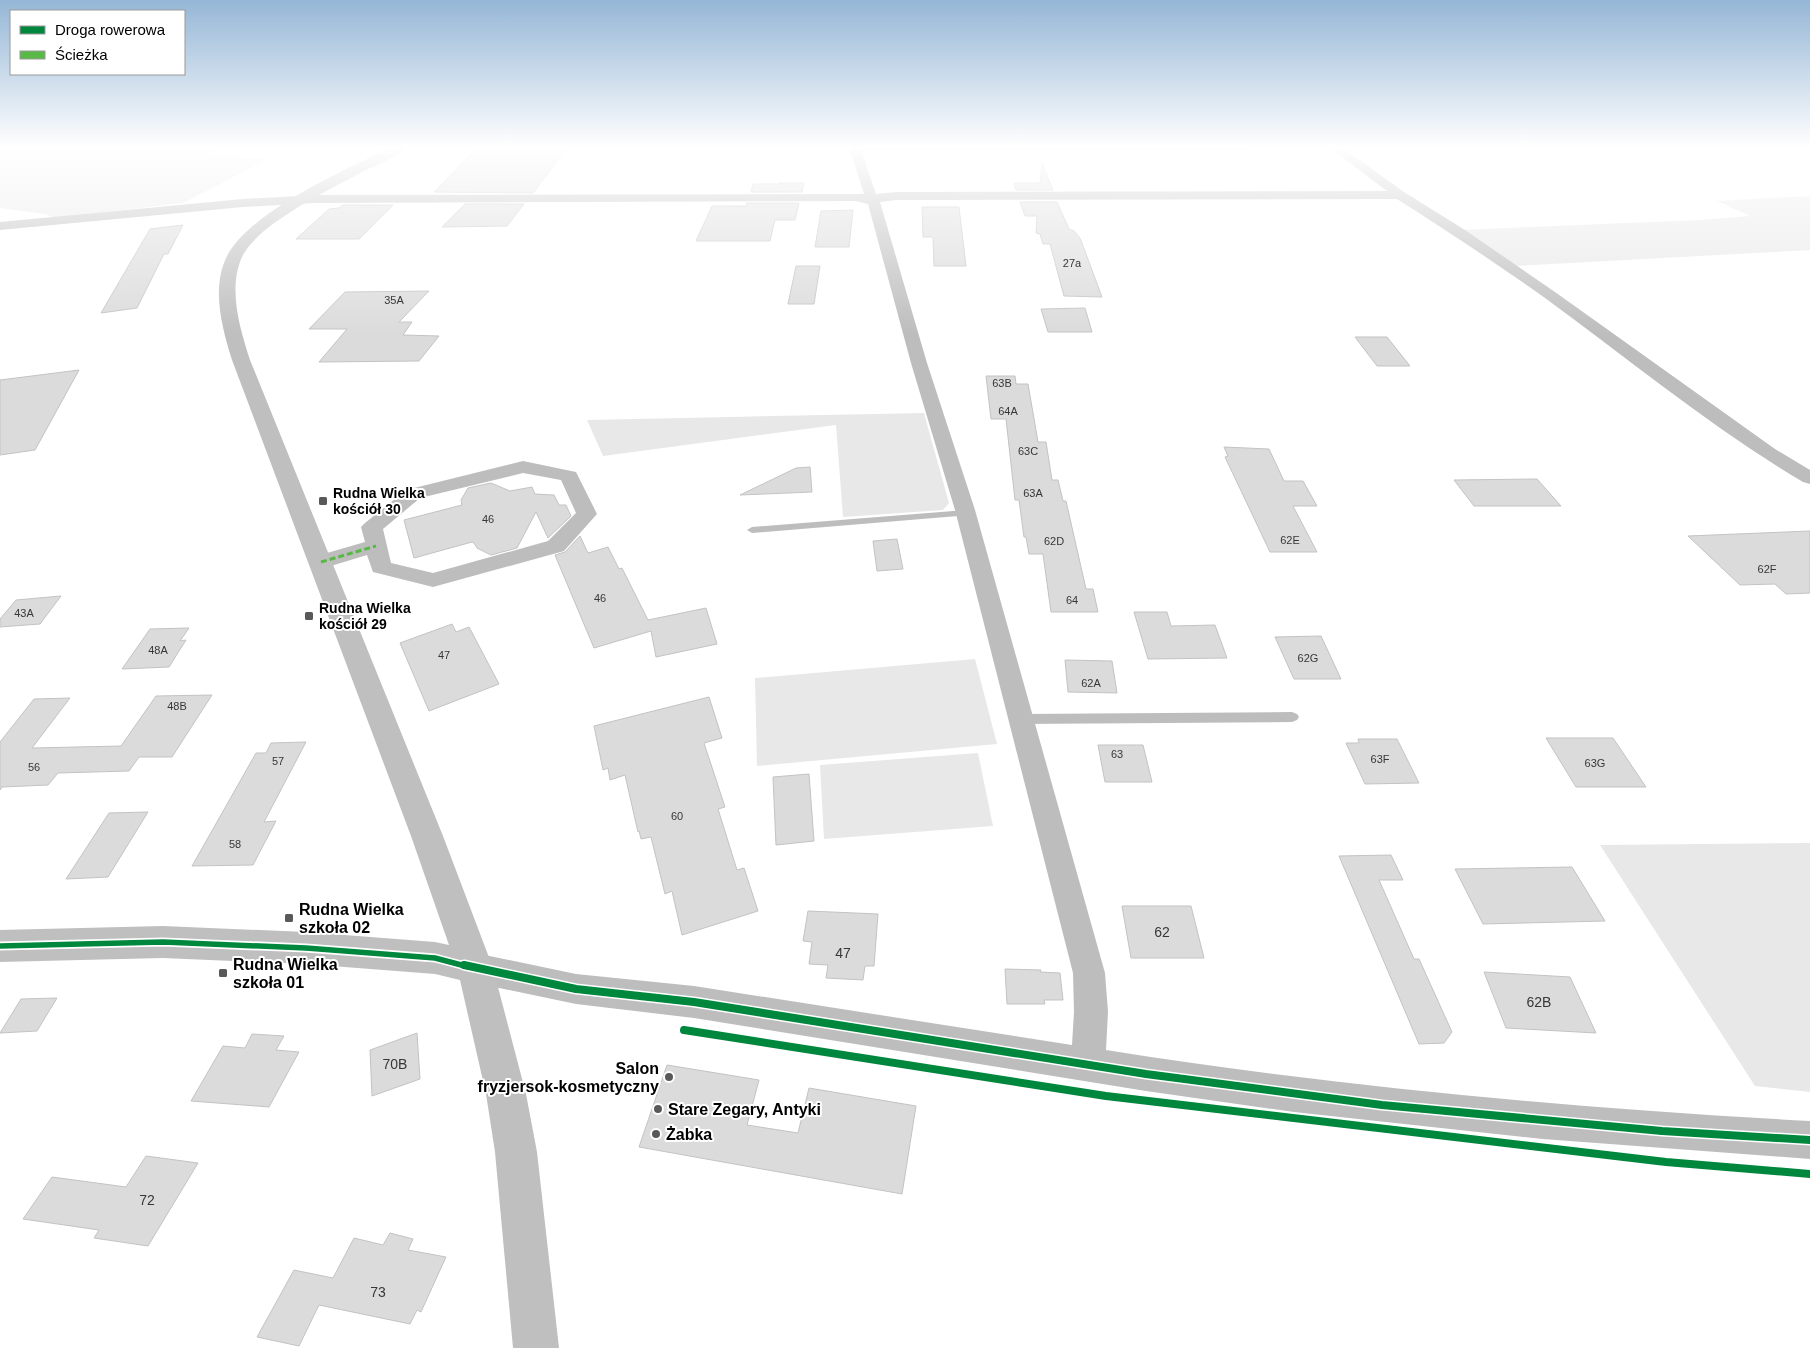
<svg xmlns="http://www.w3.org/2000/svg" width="1810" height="1348" font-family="Helvetica,sans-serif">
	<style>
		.green { fill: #e8e8e8 }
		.building { fill: #dbdbdb; stroke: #c3c3c3 }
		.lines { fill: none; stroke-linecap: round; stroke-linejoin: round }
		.lane { fill: #bdbdbd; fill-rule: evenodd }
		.street { fill: #bdbdbd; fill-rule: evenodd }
		.secondary { fill: #bfbfbf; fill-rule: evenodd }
		.quiet { stroke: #58b947; stroke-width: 3; stroke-dasharray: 6 3; stroke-linecap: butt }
		.cycleway-far1-casing { stroke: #fff; stroke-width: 9 }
		.cycleway-casing { stroke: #fff; stroke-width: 11 }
		.cycleway-far1 { stroke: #00873e; stroke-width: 5.5 }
		.cycleway { stroke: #00873e; stroke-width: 8 }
		.poi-dot { fill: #595959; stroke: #fff; stroke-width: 2 }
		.labels { text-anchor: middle; stroke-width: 4; stroke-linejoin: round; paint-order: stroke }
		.number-label { font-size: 11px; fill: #373737 }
		.poi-label { font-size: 14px; font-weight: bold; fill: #000; stroke: #fff; text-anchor: start }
		.near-number-label { font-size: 14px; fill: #373737 }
		.near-poi-label { font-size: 16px; font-weight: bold; fill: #000; stroke: #fff; text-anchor: start }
	</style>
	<rect width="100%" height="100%" fill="#fff"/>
	<g class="green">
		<path d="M 0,146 L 226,146 L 208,154 L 268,159 L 183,203 L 55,218 L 45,214 L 0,208 Z"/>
		<path d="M 1810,196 L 1810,250 L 1515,266 L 1461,230 L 1700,220 L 1750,216 L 1717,201 Z"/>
		<path d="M 924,413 L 949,503 L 943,510 L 843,517 L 836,425 L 603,456 L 587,420 Z"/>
		<path d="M 975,659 L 997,744 L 757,766 L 755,678 Z"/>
		<path d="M 978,753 L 993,826 L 824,839 L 820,765 Z"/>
		<path d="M 1810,843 L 1810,1092 L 1755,1086 L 1600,845 Z"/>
	</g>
	<g class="building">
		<path d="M 561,150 L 560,151 L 565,151 L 533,193 L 434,192 L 474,151 Z"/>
		<path d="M 1042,163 L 1053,190 L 1016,190 L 1014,183 L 1040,183 Z"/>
		<path d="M 779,183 L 804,183 L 802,192 L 751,192 L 753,184 L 779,184 Z"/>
		<path d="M 1020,202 L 1057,202 L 1069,229 L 1074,231 L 1080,238 L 1102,297 L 1064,296 L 1050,244 L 1043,244 L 1040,234 L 1036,233 L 1037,216 L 1025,216 Z"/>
		<path d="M 747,203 L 799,203 L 795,220 L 775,220 L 770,241 L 696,241 L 712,206 L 746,206 Z"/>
		<path d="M 465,204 L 524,204 L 507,226 L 442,227 Z"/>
		<path d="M 343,205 L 393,205 L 359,239 L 296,239 L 329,209 L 339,208 Z"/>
		<path d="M 922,207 L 959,207 L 966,266 L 934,266 L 933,237 L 923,237 Z"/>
		<path d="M 853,210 L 849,247 L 815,247 L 821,211 Z"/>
		<path d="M 183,225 L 168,254 L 164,254 L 137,308 L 101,313 L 150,229 Z"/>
		<path d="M 796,266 L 820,266 L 814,304 L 788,304 Z"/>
		<path d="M 429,291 L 399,322 L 412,322 L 403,335 L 439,336 L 419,361 L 319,362 L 347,329 L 309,329 L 345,292 Z"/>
		<path d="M 1085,308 L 1092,332 L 1048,332 L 1041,309 Z"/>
		<path d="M 1355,337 L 1387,337 L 1410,366 L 1377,366 Z"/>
		<path d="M 79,370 L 35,450 L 0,455 L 0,380 Z"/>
		<path d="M 986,376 L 1015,376 L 1016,384 L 1028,384 L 1038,442 L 1046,442 L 1052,480 L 1058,480 L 1063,501 L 1066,501 L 1086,589 L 1093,589 L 1098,612 L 1051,612 L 1043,554 L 1029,554 L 1026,537 L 1024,537 L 1019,500 L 1015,500 L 1006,419 L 991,419 Z"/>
		<path d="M 1224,447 L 1269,449 L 1284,481 L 1303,481 L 1317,506 L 1293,506 L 1317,552 L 1270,552 L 1225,457 L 1228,456 Z"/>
		<path d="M 810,467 L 812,492 L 740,495 L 796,468 Z"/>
		<path d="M 1537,479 L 1561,506 L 1474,506 L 1454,480 Z"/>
		<path d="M 491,483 L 510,491 L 532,487 L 535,494 L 554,495 L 559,505 L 566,505 L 571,516 L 548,538 L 536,512 L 517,548 L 491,555 L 477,548 L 474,543 L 472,542 L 414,558 L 404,520 L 462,505 L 461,500 L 468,488 Z"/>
		<path d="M 1810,531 L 1810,593 L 1786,594 L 1775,584 L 1740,585 L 1688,536 Z"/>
		<path d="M 580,536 L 588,553 L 608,547 L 619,569 L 622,568 L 648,620 L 706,608 L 717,644 L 656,657 L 651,631 L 594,648 L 555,555 L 565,552 Z"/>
		<path d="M 897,539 L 903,569 L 877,571 L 873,541 Z"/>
		<path d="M 61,596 L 40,624 L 0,627 L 0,619 L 16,600 Z"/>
		<path d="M 1134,612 L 1167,612 L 1171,626 L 1215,625 L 1227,658 L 1148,659 Z"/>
		<path d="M 452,624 L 456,632 L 469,627 L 499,684 L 429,711 L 400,643 Z"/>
		<path d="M 189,628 L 180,641 L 186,640 L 169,667 L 122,669 L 150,629 Z"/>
		<path d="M 1321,636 L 1341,679 L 1294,679 L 1275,637 Z"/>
		<path d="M 1065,660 L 1112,661 L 1117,693 L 1068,692 Z"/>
		<path d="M 212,695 L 172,757 L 139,757 L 129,771 L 58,773 L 48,785 L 2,787 L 0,790 L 0,742 L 34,699 L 70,698 L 32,748 L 121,746 L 156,696 Z"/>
		<path d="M 709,697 L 722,738 L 704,743 L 725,807 L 718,809 L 737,870 L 744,868 L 758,911 L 682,935 L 672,891 L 665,894 L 651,837 L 641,839 L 639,831 L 638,832 L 625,775 L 610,780 L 608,768 L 603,770 L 594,726 Z"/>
		<path d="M 1546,738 L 1613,738 L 1646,787 L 1576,787 Z"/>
		<path d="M 1358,739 L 1397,739 L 1419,783 L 1365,784 L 1346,743 L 1359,743 Z"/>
		<path d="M 306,742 L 264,822 L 276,821 L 253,865 L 192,866 L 256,753 L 266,753 L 271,743 Z"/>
		<path d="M 1098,745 L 1143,745 L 1152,782 L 1105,782 Z"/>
		<path d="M 809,774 L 814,841 L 776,845 L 773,777 Z"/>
		<path d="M 148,812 L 108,877 L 66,879 L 109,813 Z"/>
		<path d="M 1391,855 L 1403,880 L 1379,880 L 1414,959 L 1419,959 L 1452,1032 L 1444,1043 L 1419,1044 L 1339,856 Z"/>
		<path d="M 1572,867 L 1605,921 L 1483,924 L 1455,869 Z"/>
		<path d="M 1122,906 L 1191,906 L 1204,958 L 1131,958 Z"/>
		<path d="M 808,911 L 878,914 L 874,966 L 865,966 L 863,980 L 826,978 L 828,965 L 809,964 L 812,942 L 803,941 Z"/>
		<path d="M 1005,969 L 1041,970 L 1040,972 L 1060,973 L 1063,1000 L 1044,1000 L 1045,1004 L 1007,1004 Z"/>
		<path d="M 1484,972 L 1570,977 L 1596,1033 L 1506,1028 Z"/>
		<path d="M 57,998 L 37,1031 L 0,1033 L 21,999 Z"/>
		<path d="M 417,1033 L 420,1079 L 372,1096 L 370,1050 Z"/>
		<path d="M 252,1034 L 284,1036 L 276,1050 L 299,1052 L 269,1107 L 191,1101 L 223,1046 L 245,1048 Z"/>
		<path d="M 667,1065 L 759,1080 L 747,1125 L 798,1133 L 809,1088 L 916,1106 L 902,1194 L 639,1147 Z"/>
		<path d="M 146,1156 L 198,1163 L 148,1246 L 94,1238 L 99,1230 L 23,1219 L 52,1177 L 126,1187 Z"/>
		<path d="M 390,1233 L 413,1239 L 408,1250 L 446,1257 L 421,1312 L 417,1310 L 410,1324 L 319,1305 L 299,1346 L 257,1337 L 294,1270 L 333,1278 L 354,1238 L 383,1245 Z"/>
	</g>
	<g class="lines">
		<g class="lane">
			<path d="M 966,510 L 970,511 L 971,513 L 970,515 L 752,533 L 747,530 L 752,527 Z"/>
			<path d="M 1292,712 L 1297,714 L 1299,717 L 1297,720 L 1292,722 L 1021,724 L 1016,722 L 1014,719 L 1016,716 L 1021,714 Z"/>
		</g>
		<g class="street">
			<path d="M 849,146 L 1253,147 L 1247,150 L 861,150 L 876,194 L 896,192 L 1387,191 L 1327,146 L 1340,146 L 1404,192 L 1465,230 L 1555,292 L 1775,449 L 1810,470 L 1810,484 L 1803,482 C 1712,428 1630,360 1545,298 C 1496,263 1447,231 1397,199 L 896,200 L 880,202 L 927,363 L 975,510 L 1105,973 L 1108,1012 L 1106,1050 C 1339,1087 1575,1108 1810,1121 L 1810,1159 L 1543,1139 L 1294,1112 L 1146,1091 L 694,1018 L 576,1004 L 475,983 L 463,978 L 459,968 L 463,958 L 475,953 L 576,974 L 694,986 L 1072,1045 L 1074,1012 L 1073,973 L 955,510 L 911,363 L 868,204 L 855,201 L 315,203 L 243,207 L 0,230 L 0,222 L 243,199 L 315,195 L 864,194 Z"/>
			<path d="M 523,461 L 576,472 L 597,514 L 564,551 L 433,587 L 373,572 L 367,555 L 321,569 L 313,567 L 310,562 L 313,557 L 365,542 L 361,527 L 365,523 L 406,490 ZM 523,473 L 561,480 L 576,513 L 548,541 L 433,573 L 391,563 L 383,529 L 420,498 Z"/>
		</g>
		<path class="secondary" d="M 393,146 L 408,146 C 400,156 374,166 362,172 C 329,190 260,223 243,255 C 227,287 240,329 250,360 L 443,836 L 493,968 L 526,1094 L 537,1152 L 559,1348 L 513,1348 L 495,1152 L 486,1094 L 460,980 L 435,974 L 306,964 L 163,958 L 0,962 L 0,930 L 163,926 L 306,932 L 435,942 L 449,945 L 411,836 L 232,360 C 222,328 211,288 227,256 C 251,210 348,169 393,146 Z"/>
		<path class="quiet" d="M 321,562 L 376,546"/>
		<g class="cycleway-far1-casing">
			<path id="cycleway-far1" d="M 0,946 L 163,942 L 306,948 L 435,958 L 469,967"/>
		</g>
		<g class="cycleway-casing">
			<g id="cycleway">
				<path d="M 464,965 L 576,989 L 694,1002 L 1146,1074 L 1382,1105 L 1662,1131 L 1810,1140"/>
				<path d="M 684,1030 L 1106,1096 L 1666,1162 L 1810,1174"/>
			</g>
		</g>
		<use href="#cycleway-far1" class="cycleway-far1"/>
		<use href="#cycleway" class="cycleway"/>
	</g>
	<linearGradient id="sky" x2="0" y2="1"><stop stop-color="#95b6d6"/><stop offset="0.44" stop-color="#fff"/><stop offset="1" stop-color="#fff" stop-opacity="0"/></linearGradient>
	<rect width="1810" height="334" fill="url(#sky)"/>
	<g class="poi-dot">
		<rect x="318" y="496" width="10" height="10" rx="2.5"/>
		<rect x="304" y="611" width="10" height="10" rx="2.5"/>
		<rect x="284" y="913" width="10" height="10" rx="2.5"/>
		<rect x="218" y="968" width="10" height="10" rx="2.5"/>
		<circle cx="669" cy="1077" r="5"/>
		<circle cx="658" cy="1109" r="5"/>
		<circle cx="656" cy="1134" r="5"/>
	</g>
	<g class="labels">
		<g class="number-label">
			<text x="1072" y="267">27a</text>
			<text x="394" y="304">35A</text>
			<text x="1002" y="387">63B</text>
			<text x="1008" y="415">64A</text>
			<text x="1028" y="455">63C</text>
			<text x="1033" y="497">63A</text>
			<text x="488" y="523">46</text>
			<text x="1290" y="544">62E</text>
			<text x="1054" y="545">62D</text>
			<text x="1767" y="573">62F</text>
			<text x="600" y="602">46</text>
			<text x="1072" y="604">64</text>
			<text x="24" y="617">43A</text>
			<text x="158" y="654">48A</text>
			<text x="444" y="659">47</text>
			<text x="1308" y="662">62G</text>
			<text x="1091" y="687">62A</text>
			<text x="177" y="710">48B</text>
			<text x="1117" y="758">63</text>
			<text x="1380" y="763">63F</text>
			<text x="278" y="765">57</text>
			<text x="1595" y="767">63G</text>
			<text x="34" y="771">56</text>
			<text x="677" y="820">60</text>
			<text x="235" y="848">58</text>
		</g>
		<g class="poi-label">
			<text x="333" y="498">Rudna Wielka<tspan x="333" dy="16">kościół 30</tspan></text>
			<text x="319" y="613">Rudna Wielka<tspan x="319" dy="16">kościół 29</tspan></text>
		</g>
		<g class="near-number-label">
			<text x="1162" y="937">62</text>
			<text x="843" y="958">47</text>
			<text x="1539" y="1007">62B</text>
			<text x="395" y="1069">70B</text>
			<text x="147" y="1205">72</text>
			<text x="378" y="1297">73</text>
		</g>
		<g class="near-poi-label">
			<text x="299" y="915">Rudna Wielka<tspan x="299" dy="18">szkoła 02</tspan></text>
			<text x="233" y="970">Rudna Wielka<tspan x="233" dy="18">szkoła 01</tspan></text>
			<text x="659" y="1074" text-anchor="end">Salon<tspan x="659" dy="18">fryzjersok-kosmetyczny</tspan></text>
			<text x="668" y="1115">Stare Zegary, Antyki</text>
			<text x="666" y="1140">Żabka</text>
		</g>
	</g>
	<rect x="10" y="10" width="175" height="65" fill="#ffffff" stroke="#999999"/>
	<rect x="20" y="26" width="25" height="8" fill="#00873e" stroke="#999999"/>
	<text x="55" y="35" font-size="15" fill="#000000">Droga rowerowa</text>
	<rect x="20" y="51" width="25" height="8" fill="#58b947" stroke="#999999"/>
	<text x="55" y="60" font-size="15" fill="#000000">Ścieżka</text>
</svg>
